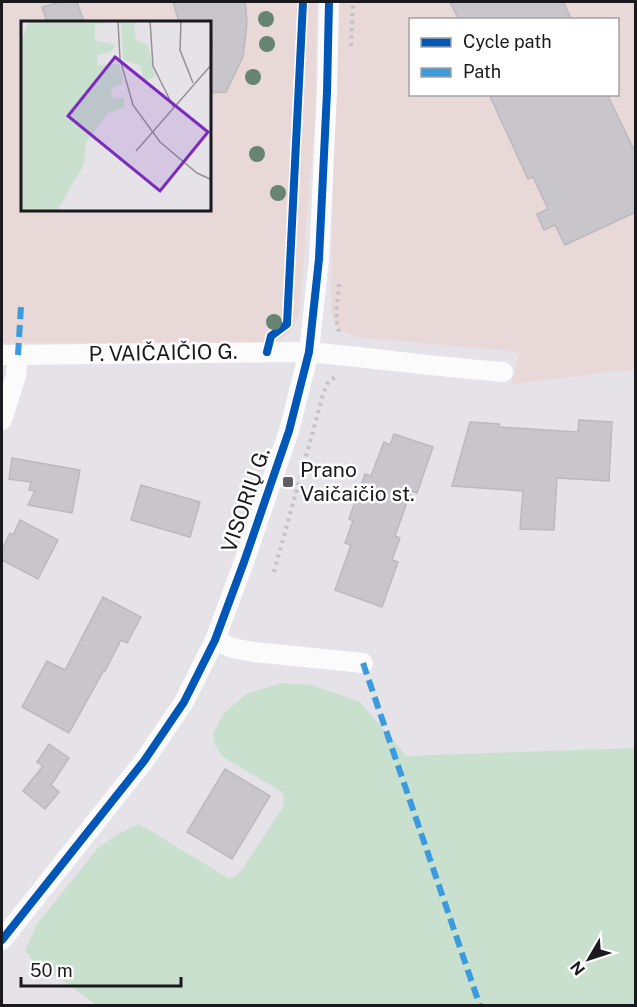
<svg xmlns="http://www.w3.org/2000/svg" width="637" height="1007" font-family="'Public Sans',sans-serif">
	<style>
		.industrial { fill: #e8d9d8; fill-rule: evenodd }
		.green { fill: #c8e0cd }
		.building { fill: #c8c6ca; stroke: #bbb9be; stroke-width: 1.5 }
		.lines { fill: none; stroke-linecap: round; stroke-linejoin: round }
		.path { stroke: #c3c2c5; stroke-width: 4; stroke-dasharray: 3 4.5; stroke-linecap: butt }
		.minor { stroke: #fbfbfc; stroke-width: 20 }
		.quiet { stroke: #3b9bdf; stroke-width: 6; stroke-dasharray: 12 6; stroke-linecap: butt }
		.cycleway-casing { stroke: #fff; stroke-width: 11 }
		.cycleway { stroke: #0057b8; stroke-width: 8 }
		.tree { fill: #678371 }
		.poi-dot { fill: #615f64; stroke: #fff; stroke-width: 2 }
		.labels { text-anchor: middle; stroke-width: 5; stroke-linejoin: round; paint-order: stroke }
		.street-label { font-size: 21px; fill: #1a191d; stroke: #fff }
		.poi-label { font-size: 21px; fill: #1a191d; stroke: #fff; text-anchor: start }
		.inset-road { fill: none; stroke: #949297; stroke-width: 1.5 }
		.view { fill: #7b2cbf; fill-opacity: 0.15; stroke: #7b2cbf; stroke-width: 3 }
		.inset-edge { fill: none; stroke: #1a191d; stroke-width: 3 }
	</style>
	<rect width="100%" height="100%" fill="#e5e2e8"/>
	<g class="industrial">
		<path d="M 2,2 L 317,2 L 315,117 L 299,316 L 291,332 L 283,338 L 273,343 L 2,343 ZM 22,22 L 210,22 L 210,210 L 22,210 Z"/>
		<path d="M 336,2 L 635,2 L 635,369 L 511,384 L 520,352 L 356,337 L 341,331 L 334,322 L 331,310 ZM 410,20 L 618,20 L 618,94 L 410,94 Z"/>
	</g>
	<path class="green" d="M 283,683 L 312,685 L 360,702 L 406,756 L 635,748 L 635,1005 L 96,1005 L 68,984 L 36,965 L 25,950 L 37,924 L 98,848 L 116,835 L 139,824 L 228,878 L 234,877 L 241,871 L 283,807 L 284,798 L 282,792 L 223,757 L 215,745 L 213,734 L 224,713 L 248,693 Z"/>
	<g class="building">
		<path d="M 61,2 L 77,2 L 84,22 L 47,22 L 42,7 Z"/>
		<path d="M 173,2 L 245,2 L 247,23 L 243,57 L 226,92 L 210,93 L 210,22 L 179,22 Z"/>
		<path d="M 450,2 L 563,2 L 572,20 L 459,20 Z"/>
		<path d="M 489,94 L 607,94 L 636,154 L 636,212 L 565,245 L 555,225 L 544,230 L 537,214 L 548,209 L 533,177 L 528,179 Z"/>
		<path d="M 579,420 L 612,422 L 609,481 L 557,478 L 554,530 L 520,529 L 523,491 L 452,486 L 470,422 L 499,424 L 499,427 L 578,432 Z"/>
		<path d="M 394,434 L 433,447 L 417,493 L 411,491 L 395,536 L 400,538 L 392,560 L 398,562 L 382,607 L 335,590 L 351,545 L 345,543 L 353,521 L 349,519 L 365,474 L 371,476 L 384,442 L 390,445 Z"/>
		<path d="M 12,458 L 80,470 L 72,513 L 28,505 L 35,491 L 29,490 L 31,482 L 9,479 Z"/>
		<path d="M 141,485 L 200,502 L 190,537 L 131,520 Z"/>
		<path d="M 20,520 L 58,540 L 38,579 L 2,560 L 2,550 L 10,533 L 13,535 Z"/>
		<path d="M 103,597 L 141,617 L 127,643 L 121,640 L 105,671 L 104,670 L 69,733 L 22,707 L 47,661 L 65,670 Z"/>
		<path d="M 49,744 L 69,758 L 51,785 L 59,792 L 45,809 L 23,791 L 43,766 L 37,762 Z"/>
		<path d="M 225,769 L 270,796 L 232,859 L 187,832 Z"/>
	</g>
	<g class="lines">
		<g class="path">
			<path d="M 351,46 L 353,2"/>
			<path d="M 339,284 C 338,301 333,322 341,336"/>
			<path d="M 274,572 L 323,395 L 327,384 L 337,375"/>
		</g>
		<g class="minor">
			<path d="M 2,355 L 309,352 C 373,358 438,367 503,372"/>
			<path d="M 2,420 L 16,376 L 18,355"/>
			<path d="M 215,640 L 232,648 L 254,652 L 363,663"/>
			<path d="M 2,940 L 144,761 L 184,702 L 215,640 L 244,562 L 289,431 L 309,352 L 319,259 L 327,92 L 329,2"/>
		</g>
		<g class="quiet">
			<path d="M 18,355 L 21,306"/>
			<path d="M 363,663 L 480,1006"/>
		</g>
		<g class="cycleway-casing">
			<g id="cycleway">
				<path d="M 267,352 L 271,336 L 287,324 L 303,2"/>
				<path d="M 2,940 L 144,761 L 184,702 L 215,640 L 244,562 L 289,431 L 309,352 L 319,259 L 327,92 L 329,2"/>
			</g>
		</g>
		<use href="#cycleway" class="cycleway"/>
	</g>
	<g class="tree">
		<circle cx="266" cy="19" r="8"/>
		<circle cx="267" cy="44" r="8"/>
		<circle cx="253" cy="77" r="8"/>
		<circle cx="257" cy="154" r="8"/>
		<circle cx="278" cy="193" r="8"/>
		<circle cx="274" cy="322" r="8"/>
	</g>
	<rect class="poi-dot" x="282" y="476" width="12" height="12" rx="3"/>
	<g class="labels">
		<g class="street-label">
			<text transform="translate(163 353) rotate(-1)" y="7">P. VAIČAIČIO G.</text>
			<text transform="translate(246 500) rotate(-71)" y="7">VISORIŲ G.</text>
		</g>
		<g class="poi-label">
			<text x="300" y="477">Prano<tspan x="300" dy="24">Vaičaičio st.</tspan></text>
		</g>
	</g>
	<g transform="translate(21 21)">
		<rect width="190" height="190" fill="#e5e2e8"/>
		<path d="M 9,0 L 91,0 L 74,4 L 74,19 L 94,24 L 90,31 L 76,34 L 76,44 L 98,43 L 102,57 L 101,63 L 89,68 L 92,78 L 103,76 L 103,87 L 87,92 L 65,121 L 63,143 L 36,190 L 0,190 L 0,19 ZM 100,0 L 113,0 L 115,19 L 127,24 L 134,56 L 122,60 L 120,45 L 102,39 Z" fill="#c8e0cd"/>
		<path class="inset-road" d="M 97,0 L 99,38 L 112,84 L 139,121 L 176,152 L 191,159M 129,0 L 132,45 L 153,87M 160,0 L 159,29 L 172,62M 190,0 L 191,29M 115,130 L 191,43"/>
		<path class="view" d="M 94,36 L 187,111 L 139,170 L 47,95 Z"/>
		<rect width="190" height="190" class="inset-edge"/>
	</g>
	<rect width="637" height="1007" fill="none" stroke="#1a191d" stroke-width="6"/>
	<rect x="409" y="18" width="210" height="78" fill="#ffffff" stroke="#a3a3a5" stroke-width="1.5"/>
	<rect x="421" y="38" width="30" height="9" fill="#0057b8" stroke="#a3a3a5" stroke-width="1.5"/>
	<text x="463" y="48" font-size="18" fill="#1a191d">Cycle path</text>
	<rect x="421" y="68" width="30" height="9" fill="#3b9bdf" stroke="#a3a3a5" stroke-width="1.5"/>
	<text x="463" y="78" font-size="18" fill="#1a191d">Path</text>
	<g transform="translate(589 959) rotate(231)" stroke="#ffffff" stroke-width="4.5" paint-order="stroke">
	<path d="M0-4.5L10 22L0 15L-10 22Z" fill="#1a191d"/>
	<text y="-9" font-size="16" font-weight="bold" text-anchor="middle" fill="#1a191d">N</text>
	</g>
	<path d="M21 977v9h160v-9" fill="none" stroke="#1a191d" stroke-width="3"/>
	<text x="30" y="977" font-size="18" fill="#1a191d" stroke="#ffffff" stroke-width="4.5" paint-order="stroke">50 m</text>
</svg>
